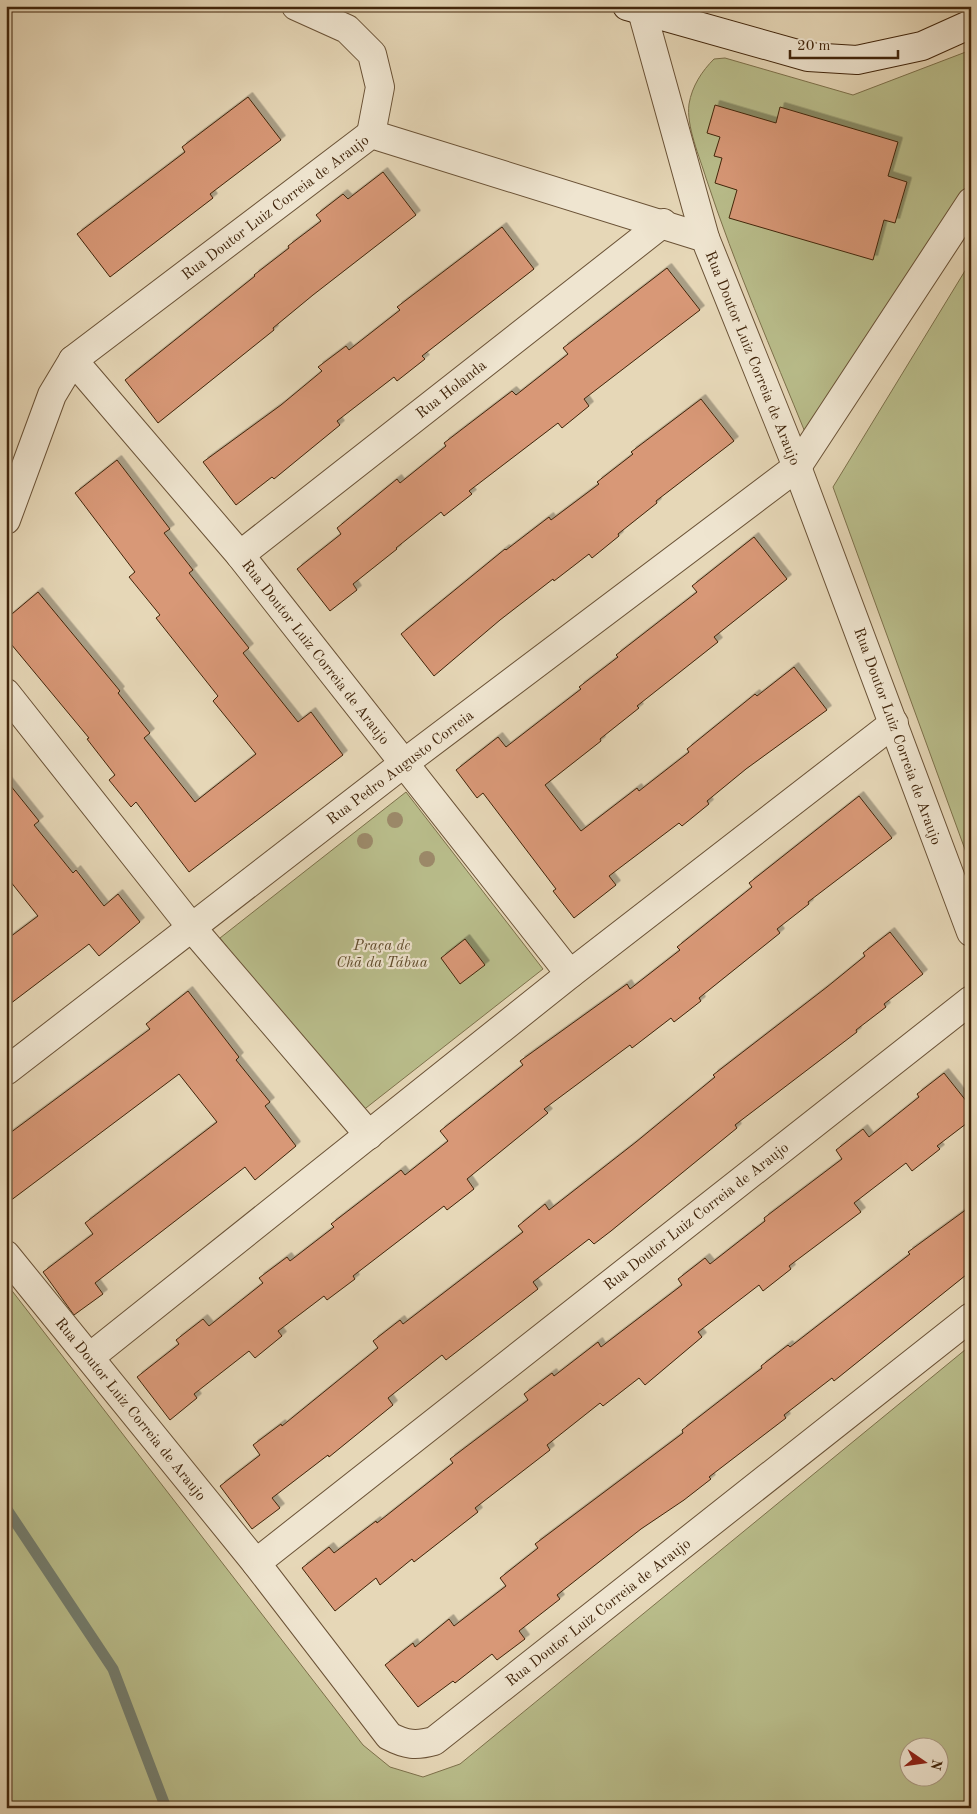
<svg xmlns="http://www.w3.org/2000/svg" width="977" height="1814" font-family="'Old Standard TT',serif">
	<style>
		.green { fill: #b9bd8b; stroke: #7d714b; fill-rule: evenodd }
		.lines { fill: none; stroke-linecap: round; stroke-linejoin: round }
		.stream { stroke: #747e6f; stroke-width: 11 }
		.building { fill: #d89877; stroke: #41250b; filter: url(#shadow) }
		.street-casing { stroke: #6a5236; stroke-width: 30 }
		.secondary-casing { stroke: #41250b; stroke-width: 30 }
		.street { stroke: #efe5d0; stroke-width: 28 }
		.secondary { stroke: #efe5d0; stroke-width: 28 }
		.tree { fill: #9c8a6a }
		.labels { text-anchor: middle; stroke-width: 4.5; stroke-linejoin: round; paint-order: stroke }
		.street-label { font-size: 15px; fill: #41250b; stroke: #efe5d0 }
		.park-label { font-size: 15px; font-style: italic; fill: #5f4b2b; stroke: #efe5d0 }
	</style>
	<defs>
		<filter id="shadow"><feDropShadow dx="4.5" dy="-4.5" stdDeviation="0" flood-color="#0004"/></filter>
	</defs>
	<rect width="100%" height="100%" fill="#e6d7b7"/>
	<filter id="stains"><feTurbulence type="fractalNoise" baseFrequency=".004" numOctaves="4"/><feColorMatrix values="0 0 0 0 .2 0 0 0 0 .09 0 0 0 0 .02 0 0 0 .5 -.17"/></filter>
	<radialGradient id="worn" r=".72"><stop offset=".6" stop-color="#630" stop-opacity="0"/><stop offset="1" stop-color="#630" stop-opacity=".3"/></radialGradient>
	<g class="green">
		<path d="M 971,50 L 971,179 L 807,437 C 772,351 735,266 706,178 C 700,158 686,126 689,104 C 692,86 702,71 714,59 L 725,58 L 853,95 Z"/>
		<path d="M 971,261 L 971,866 L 833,487 Z"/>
		<path d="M 406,792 L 543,969 L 357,1115 L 220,938 Z"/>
		<path d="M 6,1283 L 363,1745 L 390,1767 L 423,1777 L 460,1764 L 971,1345 L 971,1808 L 6,1808 ZM 910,1746 L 940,1746 L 940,1776 L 910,1776 Z"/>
	</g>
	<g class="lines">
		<path class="stream" d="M 6,1508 L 113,1669 L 166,1808"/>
	</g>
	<g class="building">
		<path d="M 248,97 L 281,140 L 210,194 L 213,198 L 110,277 L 77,234 L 185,152 L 182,147 Z"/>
		<path d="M 715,105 L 776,123 L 780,107 L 898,142 L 888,176 L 907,182 L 895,223 L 884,220 L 873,260 L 729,218 L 737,190 L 715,183 L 722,158 L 714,156 L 720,137 L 707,133 Z"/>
		<path d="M 383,172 L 416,215 L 313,295 L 273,328 L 274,330 L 158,423 L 125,380 L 255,276 L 254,275 L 289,248 L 288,246 L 321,221 L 316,215 L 343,194 L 348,199 Z"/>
		<path d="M 502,227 L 534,269 L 422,356 L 425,359 L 397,381 L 394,377 L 337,421 L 340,425 L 274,479 L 272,477 L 236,505 L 203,462 L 281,405 L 322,371 L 318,367 L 346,346 L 349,350 L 400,310 L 397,307 Z"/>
		<path d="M 667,268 L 700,310 L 584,399 L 589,406 L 562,428 L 558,423 L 469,491 L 472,494 L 444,516 L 441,512 L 396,548 L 397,549 L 353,584 L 357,590 L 330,611 L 297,569 L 341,534 L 337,528 L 397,479 L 400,483 L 446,446 L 444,443 L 512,391 L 516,395 L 568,354 L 563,348 Z"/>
		<path d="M 701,399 L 734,441 L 656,501 L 657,503 L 618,534 L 619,536 L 592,558 L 589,554 L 554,581 L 553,579 L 500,620 L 434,676 L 401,634 L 505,549 L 506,550 L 549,517 L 551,520 L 599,484 L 597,482 L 633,454 L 631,452 Z"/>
		<path d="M 117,460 L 170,529 L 164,533 L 193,570 L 189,573 L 249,648 L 243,653 L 298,722 L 311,712 L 343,755 L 189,872 L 136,802 L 131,807 L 109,780 L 115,775 L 87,739 L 89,738 L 6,638 L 6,619 L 38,592 L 120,691 L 118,693 L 150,733 L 144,738 L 195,802 L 256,754 L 213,701 L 218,696 L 156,618 L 160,615 L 129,577 L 135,572 L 75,493 Z"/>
		<path d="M 754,537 L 787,579 L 714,637 L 718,642 L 637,706 L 639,708 L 600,739 L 601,741 L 545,785 L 581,831 L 637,788 L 639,791 L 689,752 L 687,749 L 755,694 L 757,696 L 794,667 L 827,710 L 746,769 L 707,801 L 709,804 L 682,826 L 679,823 L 609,876 L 616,885 L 574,918 L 553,891 L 556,889 L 483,793 L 477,798 L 456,770 L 498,737 L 506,747 L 581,689 L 579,687 L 618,657 L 616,655 L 697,592 L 692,586 Z"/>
		<path d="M 6,780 L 39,821 L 34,825 L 73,873 L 76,870 L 104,906 L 118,894 L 140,922 L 99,956 L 89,944 L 6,1007 L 6,940 L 38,916 L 6,876 Z"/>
		<path d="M 859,796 L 892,838 L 808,902 L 809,904 L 777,929 L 780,933 L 699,998 L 701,1001 L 674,1022 L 671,1018 L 632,1048 L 630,1045 L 544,1109 L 548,1113 L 467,1179 L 474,1189 L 447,1210 L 444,1206 L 353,1276 L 355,1279 L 327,1300 L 324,1296 L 278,1331 L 282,1336 L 255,1358 L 249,1351 L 194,1394 L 197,1398 L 170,1420 L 137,1377 L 179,1344 L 176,1340 L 203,1319 L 209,1326 L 263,1283 L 259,1278 L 287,1257 L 290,1261 L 334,1227 L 331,1224 L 401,1170 L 405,1175 L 448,1141 L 440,1131 L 523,1065 L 520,1061 L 627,984 L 630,989 L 680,950 L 677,947 L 752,887 L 749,883 Z"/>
		<path d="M 890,932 L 923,974 L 884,1004 L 886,1007 L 856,1030 L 857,1032 L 735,1125 L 737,1128 L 611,1231 L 594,1244 L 589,1239 L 533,1282 L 538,1289 L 446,1360 L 442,1355 L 388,1398 L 393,1405 L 329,1457 L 328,1455 L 272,1498 L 280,1508 L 252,1529 L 220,1486 L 260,1455 L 253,1445 L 281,1424 L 282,1426 L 378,1348 L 373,1341 L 400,1320 L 403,1324 L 523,1232 L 518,1226 L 545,1204 L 549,1210 L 636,1142 L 715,1077 L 713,1075 L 827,987 L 865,956 L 863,953 Z"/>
		<path d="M 465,939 L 485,965 L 460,984 L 441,958 Z"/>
		<path d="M 188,991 L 239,1057 L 236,1060 L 270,1102 L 265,1106 L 296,1146 L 255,1180 L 245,1167 L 95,1283 L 103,1294 L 74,1315 L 43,1272 L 93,1234 L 85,1223 L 217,1122 L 179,1074 L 6,1204 L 6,1136 L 150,1029 L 146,1024 Z"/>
		<path d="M 944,1073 L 971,1107 L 971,1120 L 937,1146 L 940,1149 L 912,1171 L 906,1163 L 854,1203 L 861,1212 L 789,1266 L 791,1269 L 763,1291 L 759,1285 L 698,1332 L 702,1337 L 645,1385 L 639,1378 L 603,1406 L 600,1403 L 547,1445 L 550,1450 L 475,1508 L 478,1512 L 414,1562 L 412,1559 L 380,1585 L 376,1578 L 335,1611 L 302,1568 L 329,1547 L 334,1553 L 376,1521 L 377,1523 L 453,1463 L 450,1459 L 528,1400 L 524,1394 L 552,1373 L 554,1376 L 598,1342 L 601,1347 L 682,1285 L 678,1279 L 705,1258 L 710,1264 L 765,1221 L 764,1218 L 842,1159 L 836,1150 L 863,1129 L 869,1137 L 919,1097 L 917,1094 Z"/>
		<path d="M 971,1206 L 971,1271 L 834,1381 L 832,1378 L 784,1415 L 786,1418 L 709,1477 L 711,1479 L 684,1500 L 641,1529 L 557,1595 L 560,1599 L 519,1631 L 525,1639 L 497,1660 L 492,1654 L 455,1683 L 453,1681 L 418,1707 L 385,1665 L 413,1643 L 415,1647 L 449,1619 L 454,1626 L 506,1586 L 500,1578 L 538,1548 L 535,1544 L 683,1433 L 682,1430 L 762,1368 L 761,1366 L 788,1345 L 790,1347 L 910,1254 L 908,1252 Z"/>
	</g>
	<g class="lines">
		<g class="street-casing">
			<g id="street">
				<path d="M 296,6 L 347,29 L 372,54 L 380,87 L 371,134"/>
				<path d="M 642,11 L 705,238"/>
				<path d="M 73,360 L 240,555 L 570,974"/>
				<path d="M 6,520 L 52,395 L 73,360 L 371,134 L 705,238 L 797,467 L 971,932"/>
				<path d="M 240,555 L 663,223"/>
				<path d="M 6,693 L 192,928 L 369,1135"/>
				<path d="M 6,1071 L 403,764 L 797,467 L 971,202"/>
				<path d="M 6,1255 L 256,1563 L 389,1736 C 406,1745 416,1746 434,1741 L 971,1317"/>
				<path d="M 90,1357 L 570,974 L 894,723"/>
				<path d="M 256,1563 L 971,1000"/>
			</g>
		</g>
		<g class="secondary-casing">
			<path id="secondary" d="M 627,6 L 808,57 L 857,60 L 922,46 L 971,24"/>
		</g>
		<use href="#street" class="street"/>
		<use href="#secondary" class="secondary"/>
	</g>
	<g class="tree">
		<circle cx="395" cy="820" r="8"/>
		<circle cx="365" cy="841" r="8"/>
		<circle cx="427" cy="859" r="8"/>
	</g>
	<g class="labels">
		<g class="street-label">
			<text transform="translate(275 207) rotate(-37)" y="5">Rua Doutor Luiz Correia de Araujo</text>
			<text transform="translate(753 358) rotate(68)" y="5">Rua Doutor Luiz Correia de Araujo</text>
			<text transform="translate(451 389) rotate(-38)" y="5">Rua Holanda</text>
			<text transform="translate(316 652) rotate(52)" y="5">Rua Doutor Luiz Correia de Araujo</text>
			<text transform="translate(898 736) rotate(70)" y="5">Rua Doutor Luiz Correia de Araujo</text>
			<text transform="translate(400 767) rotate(-37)" y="5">Rua Pedro Augusto Correia</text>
			<text transform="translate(696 1216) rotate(-38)" y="5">Rua Doutor Luiz Correia de Araujo</text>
			<text transform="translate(131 1409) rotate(51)" y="5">Rua Doutor Luiz Correia de Araujo</text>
			<text transform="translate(598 1612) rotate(-38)" y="5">Rua Doutor Luiz Correia de Araujo</text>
		</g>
		<g class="park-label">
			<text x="382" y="950">Praça de<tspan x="382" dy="17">Chã da Tábua</tspan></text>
		</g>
	</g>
	<rect width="977" height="1814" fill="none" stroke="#e6d7b7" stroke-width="25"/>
	<rect x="8" y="8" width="962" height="1799" fill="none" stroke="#41250b" stroke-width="2.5"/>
	<rect x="12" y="12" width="952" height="1789" fill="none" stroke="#41250b"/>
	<g transform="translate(924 1762) rotate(103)"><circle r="24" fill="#efe5d0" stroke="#a99881"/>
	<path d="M0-4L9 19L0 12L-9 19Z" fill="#8f2418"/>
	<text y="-8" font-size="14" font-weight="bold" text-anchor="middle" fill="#41250b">N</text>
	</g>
	<path d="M790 50v8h108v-8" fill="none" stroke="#41250b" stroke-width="2.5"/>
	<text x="797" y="50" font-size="15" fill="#41250b" stroke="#efe5d0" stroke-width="4" paint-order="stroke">20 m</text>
	<rect width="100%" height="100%" filter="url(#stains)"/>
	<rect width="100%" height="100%" fill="url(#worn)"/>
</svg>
